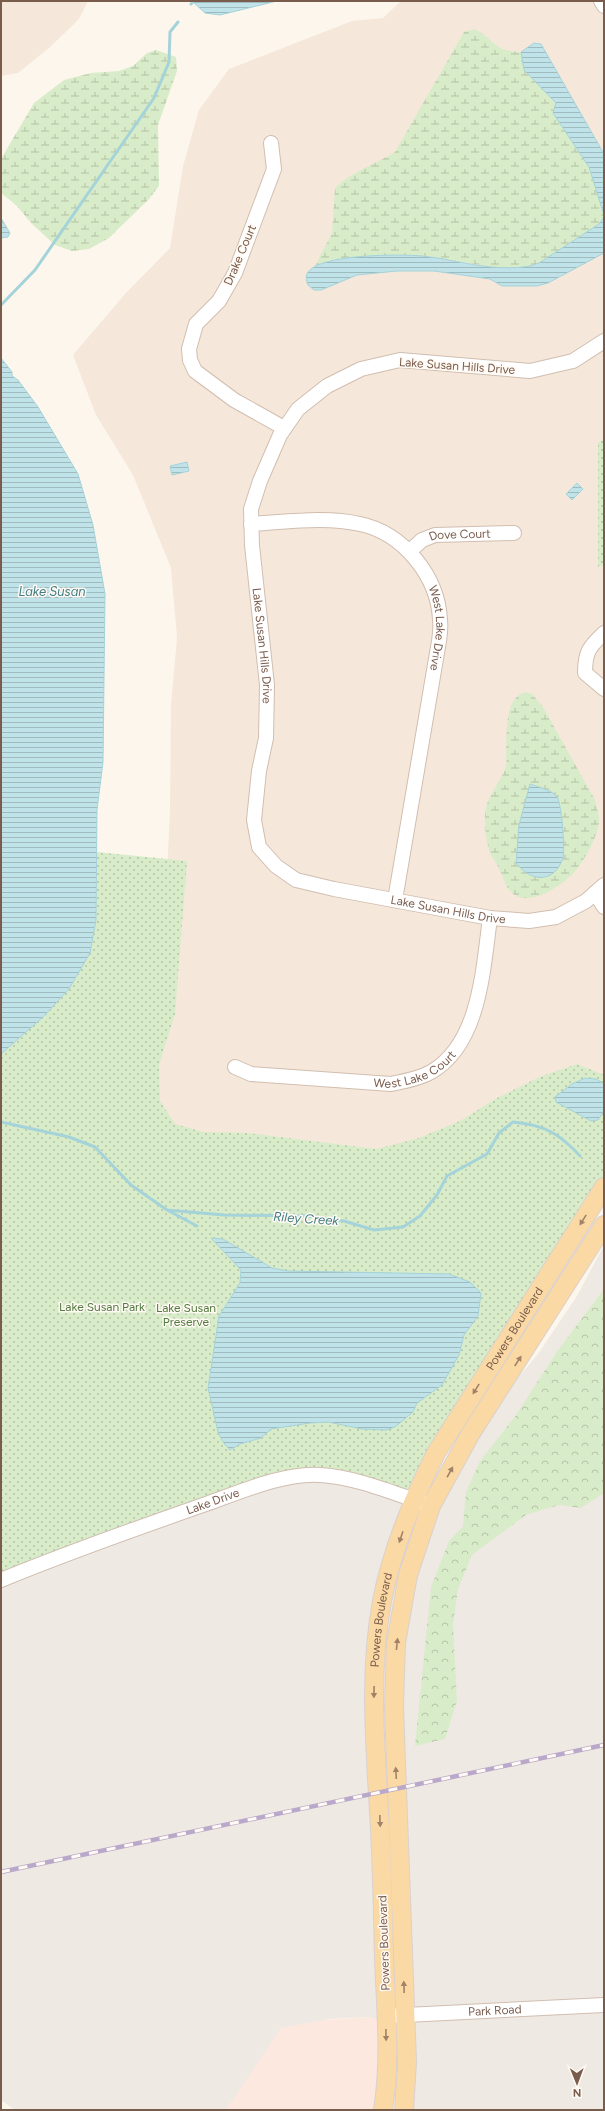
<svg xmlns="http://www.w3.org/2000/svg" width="605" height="2111" font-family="Figtree,sans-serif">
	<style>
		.residential { fill: #f5e8da }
		.commercial { fill: #fde8e0 }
		.industrial { fill: #efe9e4 }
		.forest { fill: url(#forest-crowns) }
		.wetland { fill: url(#wetland-marsh) }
		.park { fill: url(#park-dots) }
		.water { fill: url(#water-rules); stroke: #a5d3da }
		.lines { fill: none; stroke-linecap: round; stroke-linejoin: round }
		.stream { stroke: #a5d3da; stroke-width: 3 }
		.minor-casing { stroke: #d1beb0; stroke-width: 16 }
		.major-casing { stroke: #dad1cd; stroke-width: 20 }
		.minor { stroke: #fff; stroke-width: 14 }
		.major { stroke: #fbd9a5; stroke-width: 18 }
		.rail-casing { stroke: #b9a8c9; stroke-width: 4.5 }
		.rail { stroke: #fffaf3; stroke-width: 3; stroke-dasharray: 9; stroke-linecap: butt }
		.oneway { fill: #a18267 }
		.labels { text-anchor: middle; stroke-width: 3; stroke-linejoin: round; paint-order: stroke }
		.street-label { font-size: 12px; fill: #7a5c4d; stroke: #fffaf3 }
		.park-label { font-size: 12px; fill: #537a41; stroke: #fffaf3 }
		.water-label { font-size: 13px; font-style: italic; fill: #437c86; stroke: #fffaf3 }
	</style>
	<defs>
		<pattern id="forest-crowns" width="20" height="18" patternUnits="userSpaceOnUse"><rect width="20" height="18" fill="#d8ecc9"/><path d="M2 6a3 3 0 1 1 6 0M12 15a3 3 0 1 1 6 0" fill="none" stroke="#b4c2a5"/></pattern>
		<pattern id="wetland-marsh" width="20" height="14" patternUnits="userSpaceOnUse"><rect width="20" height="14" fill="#d8ecc9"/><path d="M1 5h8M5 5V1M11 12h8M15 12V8" fill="none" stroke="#b4c2a5"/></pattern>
		<pattern id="park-dots" width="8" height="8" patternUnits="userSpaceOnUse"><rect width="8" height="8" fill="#d8ecc9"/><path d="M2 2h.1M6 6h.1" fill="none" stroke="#b4c2a5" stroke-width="1.8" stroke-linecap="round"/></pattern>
		<pattern id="water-rules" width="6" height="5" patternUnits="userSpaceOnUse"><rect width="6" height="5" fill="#bfe3e8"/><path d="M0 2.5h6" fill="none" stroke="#a0bbbe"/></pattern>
	</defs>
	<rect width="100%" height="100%" fill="#fdf6ec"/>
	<g class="residential">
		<path d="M 1,1 L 88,1 L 79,19 L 50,47 L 18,73 L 1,76 Z"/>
		<path d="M 401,1 L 604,1 L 604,1135 L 281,1191 L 145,1114 L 165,919 L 170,810 L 171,705 L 177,637 L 171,568 L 133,475 L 96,415 L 73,355 L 125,294 L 170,248 L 183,166 L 199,110 L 229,69 L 352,21 L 383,18 Z"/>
	</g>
	<path class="commercial" d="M 386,2016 L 383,2110 L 226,2110 L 264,2050 L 281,2028 L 309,2021 Z"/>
	<path class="industrial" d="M 604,1245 L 604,2110 L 401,2110 L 406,2026 L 369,2017 L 330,2019 L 281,2028 L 226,2110 L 15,2110 L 1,2100 L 1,1580 L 274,1482 L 355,1482 L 431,1506 L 475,1428 L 538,1354 L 577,1296 Z"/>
	<path class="forest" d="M 604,1289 L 604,1493 L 581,1508 L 559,1505 L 526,1515 L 472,1555 L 458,1589 L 453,1624 L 457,1701 L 445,1739 L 415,1746 L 431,1587 L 449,1541 L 463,1526 L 466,1492 L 480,1461 L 516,1415 L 558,1350 Z"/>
	<g class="wetland">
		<path d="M 474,29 C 496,39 491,51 521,52 L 524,70 L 556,103 L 553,113 L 589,167 L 604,210 L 604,217 L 599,224 L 539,263 C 504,277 457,257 421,256 C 391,254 359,258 329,260 L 315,266 L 332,233 L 335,188 C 351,172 376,164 395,152 L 464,32 Z"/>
		<path d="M 156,50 L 176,57 L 177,71 L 158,125 L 159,186 L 149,199 L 109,238 L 89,249 L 72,251 L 55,245 L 32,224 L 16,205 L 1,193 L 1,159 L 34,103 L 64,80 L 91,73 L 119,71 L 133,66 L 147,53 Z"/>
		<path d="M 525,692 L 532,694 L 543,707 L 595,800 C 597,809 601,818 598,827 C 595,841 585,859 576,870 C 565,884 528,910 511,892 C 505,886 504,878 500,871 C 498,865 494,860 491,855 C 486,844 485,828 485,816 C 485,797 501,783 506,766 C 507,762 506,757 506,754 C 507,734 504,698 525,692 Z"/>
	</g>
	<g class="park">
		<path d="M 604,439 L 604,565 L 598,567 L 598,443 Z"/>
		<path d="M 97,852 L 187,861 L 175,1014 L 159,1065 L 160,1101 L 175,1124 L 203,1132 L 247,1133 L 376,1149 L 419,1138 L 460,1121 L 497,1098 L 542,1076 L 577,1064 L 604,1075 L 604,1187 L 413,1500 L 371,1485 L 289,1478 L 1,1580 L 1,1053 L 43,1017 L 69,989 L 96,920 Z"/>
	</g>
	<g class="water">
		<path d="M 192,1 L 277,1 L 220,15 L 205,13 Z"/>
		<path d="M 534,43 L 541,44 L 604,154 L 604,215 L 589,167 L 553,113 L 556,103 L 524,70 L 521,52 Z"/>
		<path d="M 604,217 L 604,253 L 548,283 L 537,286 L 502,286 L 490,279 L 434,271 L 397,271 L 357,275 L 321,290 L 314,290 L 308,285 C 306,280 305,275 309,271 C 323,254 400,254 422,256 C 445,258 468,265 491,267 C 506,268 525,269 539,263 L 599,224 Z"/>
		<path d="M 1,218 L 10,233 L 8,237 L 1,238 Z"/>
		<path d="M 1,358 L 12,372 L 12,376 L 18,380 L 38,407 L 78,474 L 93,525 L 105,594 L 103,762 L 97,810 L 96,920 L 90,953 L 69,989 L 43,1017 L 1,1054 Z"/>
		<path d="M 187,462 L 189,471 L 172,475 L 170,466 Z"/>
		<path d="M 577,483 L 583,489 L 572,500 L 566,494 Z"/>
		<path d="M 530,784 C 538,787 552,790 557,797 C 562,804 565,850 563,858 C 554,884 531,882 516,863 L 519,825 Z"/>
		<path d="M 585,1078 L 596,1079 L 604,1084 L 604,1111 L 598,1120 L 591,1121 L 556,1102 L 555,1097 L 572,1084 Z"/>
		<path d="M 211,1238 L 223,1239 L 272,1268 L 288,1271 L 449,1274 L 470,1282 L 481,1293 L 478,1316 L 464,1335 L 459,1355 L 442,1385 L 417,1403 L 413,1412 L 395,1427 L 386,1430 L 362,1429 L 328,1422 L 310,1423 L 271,1429 L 261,1438 L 240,1444 L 230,1450 L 223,1442 L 218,1432 L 208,1388 L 219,1316 L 240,1283 L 241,1270 Z"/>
	</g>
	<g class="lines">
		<g class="stream">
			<path d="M 191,4 L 194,1"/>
			<path d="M 1,305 L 35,270 L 154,98 L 169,62 L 170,32 L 178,22"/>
			<path d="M 1,1122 L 69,1137 L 95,1147 L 131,1185 L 167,1210 L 224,1215 L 307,1216 L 344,1221 L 374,1230 L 403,1227 L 420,1216 L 437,1195 L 447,1176 L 487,1154 L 499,1133 L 513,1122 C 544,1125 559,1133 580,1156"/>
			<path d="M 169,1211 L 197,1226"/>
		</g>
		<g class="minor-casing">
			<g id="minor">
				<path d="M 601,1 L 604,6"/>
				<path d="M 271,143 L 274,169 L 235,273 L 219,301 L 196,324 L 189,349 L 190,360 L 195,371 L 234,400 L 284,428"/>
				<path id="s1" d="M 604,341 L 573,361 L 530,371 L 400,360 L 361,369 L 327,386 L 298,409 L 280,435 L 260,481 L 251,509 L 252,545 L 267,685 L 266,738 L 259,771 L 254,820 L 259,847 L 276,866 L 296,880 L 334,889 L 490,918 L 529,921 L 556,917 L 586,901 L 604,885"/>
				<path id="s2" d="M 251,524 C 287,522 325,516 360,524 C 403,533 438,576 440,620 C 441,627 440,634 439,641 L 395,900"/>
				<path id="s3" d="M 410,551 L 422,540 L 435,535 L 514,533"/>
				<path d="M 604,633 C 589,647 585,652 585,673 L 604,689"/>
				<path d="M 595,893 L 604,907"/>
				<path id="s4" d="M 235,1067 L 251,1074 L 391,1084 C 405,1081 419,1079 431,1072 C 480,1044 483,969 490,918"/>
				<path id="s5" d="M 1,1580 C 69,1552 137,1528 206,1504 C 240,1492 285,1472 321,1475 C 354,1477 391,1492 423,1503"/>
				<path id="s6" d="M 386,2016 L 604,2005"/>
			</g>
		</g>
		<g class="major-casing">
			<g id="major">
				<path id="s7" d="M 383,2110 C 391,2061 386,2009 384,1959 C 383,1910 382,1861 379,1812 C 375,1741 369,1671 382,1601 C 392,1549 413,1500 436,1453 L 604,1187"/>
				<path d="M 404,2110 L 407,2062 L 394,1707 L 396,1643 L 408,1575 L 431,1506 L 471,1433 L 604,1225"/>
			</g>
		</g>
		<use href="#minor" class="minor"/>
		<use href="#major" class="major"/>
		<g class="rail-casing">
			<path id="rail" d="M 1,1872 L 604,1745"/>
		</g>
		<use href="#rail" class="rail"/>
	</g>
	<defs><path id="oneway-solid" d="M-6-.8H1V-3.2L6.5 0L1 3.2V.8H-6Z"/></defs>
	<g class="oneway">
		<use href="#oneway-solid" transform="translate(583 1220) rotate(122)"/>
		<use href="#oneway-solid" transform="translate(518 1361) rotate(-57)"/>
		<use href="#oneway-solid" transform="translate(476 1389) rotate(122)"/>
		<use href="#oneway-solid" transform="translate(450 1472) rotate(-61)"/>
		<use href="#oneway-solid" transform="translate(401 1537) rotate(109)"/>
		<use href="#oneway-solid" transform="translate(397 1644) rotate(-84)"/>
		<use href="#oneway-solid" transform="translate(374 1692) rotate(91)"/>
		<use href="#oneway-solid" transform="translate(396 1773) rotate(-93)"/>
		<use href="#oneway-solid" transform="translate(380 1821) rotate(88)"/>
		<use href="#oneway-solid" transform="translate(404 1987) rotate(-92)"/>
		<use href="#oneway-solid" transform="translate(386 2035) rotate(89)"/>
	</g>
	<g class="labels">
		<g class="street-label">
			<text transform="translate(240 255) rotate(-67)" y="4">Drake Court</text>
			<text transform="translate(457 366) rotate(4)" y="4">Lake Susan Hills Drive</text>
			<text dy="4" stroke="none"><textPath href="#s3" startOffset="55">Dove Court</textPath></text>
			<text dy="4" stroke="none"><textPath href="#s2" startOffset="251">West Lake Drive</textPath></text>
			<text dy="4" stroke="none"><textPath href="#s1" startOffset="575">Lake Susan Hills Drive</textPath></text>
			<text dy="4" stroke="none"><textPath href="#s1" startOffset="983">Lake Susan Hills Drive</textPath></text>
			<text dy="4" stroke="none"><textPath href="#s4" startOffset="185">West Lake Court</textPath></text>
			<text dy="4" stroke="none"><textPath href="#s7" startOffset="815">Powers Boulevard</textPath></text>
			<text dy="4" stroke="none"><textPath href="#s5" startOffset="226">Lake Drive</textPath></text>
			<text dy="4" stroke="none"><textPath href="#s7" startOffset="491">Powers Boulevard</textPath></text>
			<text transform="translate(384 1943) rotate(-92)" y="4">Powers Boulevard</text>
			<text dy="4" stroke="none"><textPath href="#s6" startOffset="109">Park Road</textPath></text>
		</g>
		<g class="park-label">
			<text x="102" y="1311">Lake Susan Park</text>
			<text x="186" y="1312">Lake Susan<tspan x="186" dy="14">Preserve</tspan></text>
		</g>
		<g class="water-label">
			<text x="52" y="596">Lake Susan</text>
			<text transform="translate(306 1218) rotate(4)" y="5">Riley Creek</text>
		</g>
	</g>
	<rect width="605" height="2111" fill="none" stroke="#7a5c4d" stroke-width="4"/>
	<g transform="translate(577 2083) rotate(179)" stroke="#fffaf3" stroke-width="3" paint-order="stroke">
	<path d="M0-3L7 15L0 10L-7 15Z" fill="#7a5c4d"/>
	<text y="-6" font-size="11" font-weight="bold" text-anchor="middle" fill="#7a5c4d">N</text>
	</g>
</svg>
